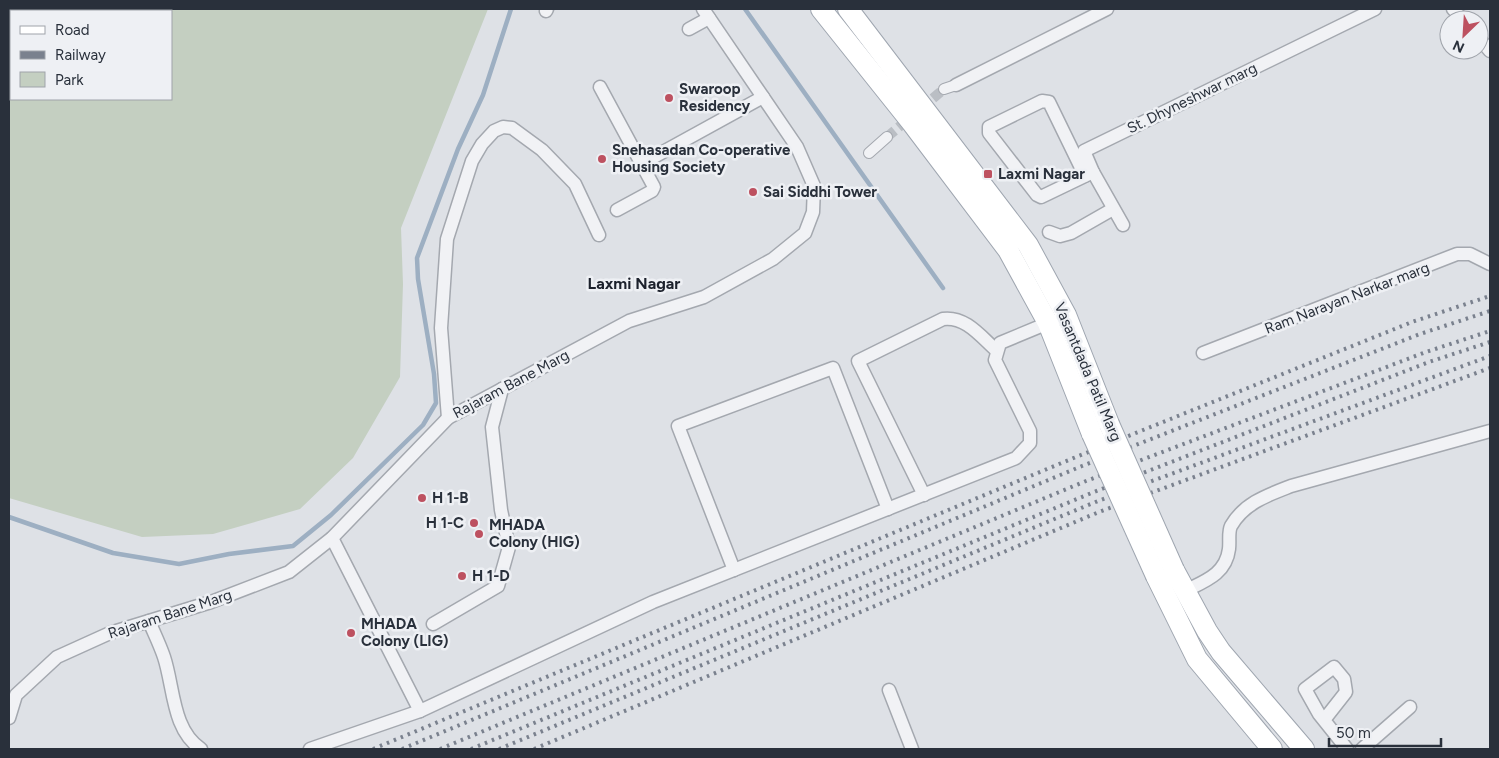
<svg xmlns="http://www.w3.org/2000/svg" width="1499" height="758" font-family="Figtree,sans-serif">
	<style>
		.green { fill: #c4cfc1; fill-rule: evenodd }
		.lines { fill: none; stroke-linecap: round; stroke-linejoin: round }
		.stream { stroke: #9dafc2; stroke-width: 4.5 }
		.pedestrian-tunnel { stroke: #babec4; stroke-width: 10; stroke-dasharray: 10 5; stroke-linecap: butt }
		.pedestrian-casing { stroke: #a4a8af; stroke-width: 12 }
		.minor-casing { stroke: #a4a8af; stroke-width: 15 }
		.primary-casing { stroke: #9fa6b0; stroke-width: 22 }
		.pedestrian { stroke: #f1f2f5; stroke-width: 10 }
		.minor { stroke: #f1f2f5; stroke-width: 12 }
		.primary { stroke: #fff; stroke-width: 20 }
		.rail { stroke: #7a818e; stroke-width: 4; stroke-dasharray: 2.5 5; stroke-linecap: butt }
		.primary-bridge-casing { stroke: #9fa6b0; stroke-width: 22; stroke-linecap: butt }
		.primary-bridge { stroke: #fff; stroke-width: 20 }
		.poi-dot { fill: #bd5160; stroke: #eef0f4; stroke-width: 2 }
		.labels { text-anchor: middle; stroke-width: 5; stroke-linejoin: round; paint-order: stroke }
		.poi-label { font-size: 15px; font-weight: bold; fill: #29303b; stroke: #eef0f4; text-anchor: start }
		.street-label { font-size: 15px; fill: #29303b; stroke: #eef0f4 }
		.neighbourhood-label { font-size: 16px; font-weight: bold; fill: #1c212c; stroke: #eef0f4 }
	</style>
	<rect width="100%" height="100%" fill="#dee1e6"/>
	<path class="green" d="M 9,9 L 488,9 L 401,228 L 403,284 L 400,377 L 353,458 L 300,509 L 213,534 L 142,537 L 9,498 ZM 11,11 L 171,11 L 171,99 L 11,99 Z"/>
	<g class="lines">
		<g class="stream">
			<path d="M 745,9 L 943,288"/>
			<path d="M 9,517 L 113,553 L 179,564 L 229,554 L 293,546 L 331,515 L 423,425 L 436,403 L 434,374 L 418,279 L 417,258 L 458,149 L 483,95 L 511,9"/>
		</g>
		<path class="pedestrian-tunnel" d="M 887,137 L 944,89"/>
		<g class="pedestrian-casing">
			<g id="pedestrian">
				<path d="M 944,89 L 956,85"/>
				<path d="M 869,153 L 887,137"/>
			</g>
		</g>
		<g class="minor-casing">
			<g id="minor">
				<path d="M 1453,9 L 1463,20"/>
				<path d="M 546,11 L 547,9"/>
				<path d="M 689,29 L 709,18"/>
				<path d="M 1479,38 L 1490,51"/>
				<path d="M 956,85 L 1107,9"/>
				<path d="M 600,87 L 654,187 L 652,191 L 617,210"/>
				<path d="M 643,163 L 763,97"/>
				<path d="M 1085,176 L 1049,102 L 1042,101 L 989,127 L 989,133 L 1037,195 L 1041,197 L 1093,172"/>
				<path d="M 1123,225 L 1093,172 L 1084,151 L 1375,9"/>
				<path d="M 1049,232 L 1060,236 L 1071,233 L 1113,209"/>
				<path d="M 1203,353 L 1457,254 L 1470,254 L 1490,264"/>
				<path d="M 448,418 L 441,328 L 447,239 L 472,161 L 482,144 L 494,131 L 503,127 L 512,128 L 542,150 L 575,184 L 599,235"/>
				<path d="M 924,495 L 858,361 L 943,319 C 966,316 981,337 997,351"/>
				<path d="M 332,538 L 420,711"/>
				<path d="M 734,570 L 678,426 L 833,368 L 888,509"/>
				<path d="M 1185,591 C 1205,581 1226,574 1229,549 C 1230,541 1228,532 1231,526 C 1244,503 1268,495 1291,486 L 1490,431"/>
				<path d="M 149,621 C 154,633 160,645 164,657 C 174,687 172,730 201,749"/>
				<path d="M 433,624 L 498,586 L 509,547 L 501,510 L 492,427 L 502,389"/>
				<path d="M 889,690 L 912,749"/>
				<path d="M 9,718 L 16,695 L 57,657 L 110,633 L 211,602 L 289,572 L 332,538 L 448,418 L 629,321 L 704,297 L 773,259 L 805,233 L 813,212 L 814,186 L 797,147 L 703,9"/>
				<path d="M 1324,720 L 1346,692 L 1344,679 L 1334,667 L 1305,689 L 1319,714 L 1347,749"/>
				<path d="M 310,749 L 420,711 L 653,602 L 1016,458 L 1030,443 L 1030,431 L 995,360 L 1000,343 L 1053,321"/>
				<path d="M 1362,749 L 1410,707"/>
			</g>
		</g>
		<g class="primary-casing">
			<g id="primary">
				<path d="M 821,9 L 912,123 L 1008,250 L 1048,323 L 1092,434"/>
				<path d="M 848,9 L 1028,245 L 1066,315 L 1109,424"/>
				<path d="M 1174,570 L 1207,631 L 1221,652 L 1304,749"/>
				<path d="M 1156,576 L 1197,659 L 1272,749"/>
			</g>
		</g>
		<use href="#pedestrian" class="pedestrian"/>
		<use href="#minor" class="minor"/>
		<use href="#primary" class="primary"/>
		<g class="rail">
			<path d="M 373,749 L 1076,457 L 1412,322 L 1490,296"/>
			<path d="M 402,749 L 1082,466 L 1420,334 L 1490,311"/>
			<path d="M 440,749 L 1086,481 L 1426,352 L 1490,331"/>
			<path d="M 471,749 L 1094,492 L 1429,362 L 1490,342"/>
			<path d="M 499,749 L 1098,501 L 1490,356"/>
			<path d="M 534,749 L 1099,512 L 1490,368"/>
		</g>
		<g class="primary-bridge-casing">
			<g id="primary-bridge">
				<path d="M 1109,424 L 1174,570"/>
				<path d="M 1092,434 L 1156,576"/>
			</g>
		</g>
		<use href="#primary-bridge" class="primary-bridge"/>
	</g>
	<g class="poi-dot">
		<circle cx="669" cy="98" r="5"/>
		<circle cx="602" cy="159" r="5"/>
		<rect x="983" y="169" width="10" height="10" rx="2.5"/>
		<circle cx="753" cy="192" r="5"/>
		<circle cx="422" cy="498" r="5"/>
		<circle cx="474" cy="523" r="5"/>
		<circle cx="479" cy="534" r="5"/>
		<circle cx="462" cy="576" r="5"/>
		<circle cx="351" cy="633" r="5"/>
	</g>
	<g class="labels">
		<g class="poi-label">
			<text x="679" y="94">Swaroop<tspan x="679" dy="17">Residency</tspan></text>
			<text x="612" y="155">Snehasadan Co-operative<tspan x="612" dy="17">Housing Society</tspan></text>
			<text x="998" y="179">Laxmi Nagar</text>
			<text x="763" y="197">Sai Siddhi Tower</text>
			<text x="432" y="503">H 1-B</text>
			<text x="464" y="528" text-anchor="end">H 1-C</text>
			<text x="489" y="530">MHADA<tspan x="489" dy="17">Colony (HIG)</tspan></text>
			<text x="472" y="581">H 1-D</text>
			<text x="361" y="629">MHADA<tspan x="361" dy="17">Colony (LIG)</tspan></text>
		</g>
		<g class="street-label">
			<text transform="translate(1192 98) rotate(-26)" y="5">St. Dhyneshwar marg</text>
			<text transform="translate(1347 298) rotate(-21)" y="5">Ram Narayan Narkar marg</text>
			<text transform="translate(1088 372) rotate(67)" y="5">Vasantdada Patil Marg</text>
			<text transform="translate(511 384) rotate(-28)" y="5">Rajaram Bane Marg</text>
			<text transform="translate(170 614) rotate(-18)" y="5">Rajaram Bane Marg</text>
		</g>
		<g class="neighbourhood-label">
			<text x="634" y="289">Laxmi Nagar</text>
		</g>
	</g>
	<rect width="1499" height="758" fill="none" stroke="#29303b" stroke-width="20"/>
	<rect x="10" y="10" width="162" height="90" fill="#eef0f4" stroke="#9fa3aa"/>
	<rect x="20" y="26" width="25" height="8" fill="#ffffff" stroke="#9fa3aa"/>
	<text x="55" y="35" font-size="15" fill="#29303b">Road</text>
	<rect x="20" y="51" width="25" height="8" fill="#7a818e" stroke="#9fa3aa"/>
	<text x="55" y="60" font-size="15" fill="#29303b">Railway</text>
	<rect x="20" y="72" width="25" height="15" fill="#c4cfc1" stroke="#9fa3aa"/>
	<text x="55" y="85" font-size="15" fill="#29303b">Park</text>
	<g transform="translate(1464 35) rotate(205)"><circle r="24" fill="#eef0f4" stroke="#9fa3aa"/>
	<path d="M0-4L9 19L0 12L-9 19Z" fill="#bd5160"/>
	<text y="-8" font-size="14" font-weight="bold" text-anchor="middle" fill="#29303b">N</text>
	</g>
	<path d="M1329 738v8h112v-8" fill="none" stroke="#29303b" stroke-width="2.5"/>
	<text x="1336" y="738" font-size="15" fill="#29303b" stroke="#eef0f4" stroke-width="4" paint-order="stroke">50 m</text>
</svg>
